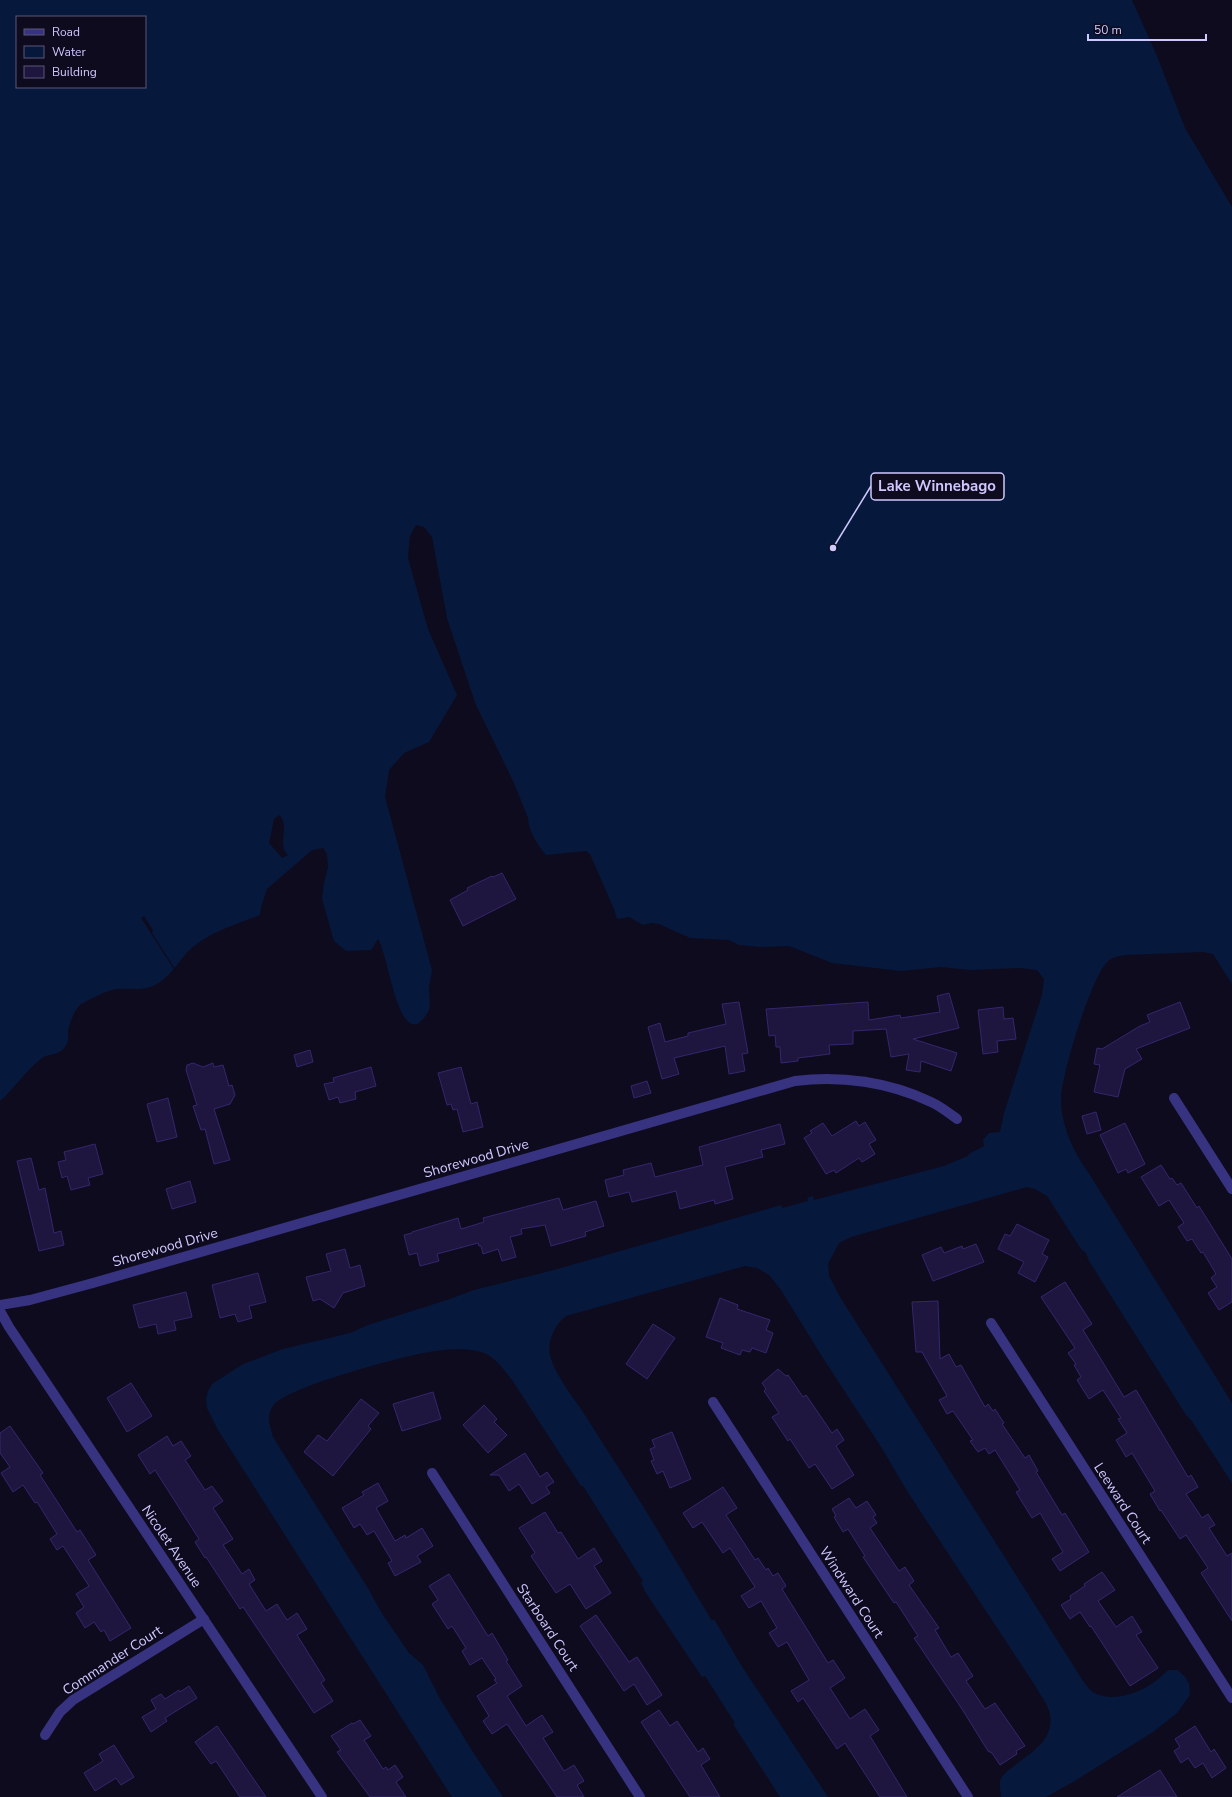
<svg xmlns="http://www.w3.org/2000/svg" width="1232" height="1797" font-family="'Nunito Sans',sans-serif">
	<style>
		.water { fill: #06193c; fill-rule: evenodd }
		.pier { fill: #0e0b1e }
		.building { fill: #1f1640; stroke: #35266e }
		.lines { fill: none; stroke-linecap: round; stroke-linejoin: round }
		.minor { stroke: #373380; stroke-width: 10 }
		.labels { text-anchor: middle; stroke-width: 3; stroke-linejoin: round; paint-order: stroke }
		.street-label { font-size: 14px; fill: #cfc8ff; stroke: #0e0b1e }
		.leader { fill: none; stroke: #cfc8ff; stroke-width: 1.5 }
		.callout-dot { fill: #cfc8ff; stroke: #0e0b1e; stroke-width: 1.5 }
		.callout { fill: #0e0b1e; stroke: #cfc8ff; stroke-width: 1.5 }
		.callout-label { font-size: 15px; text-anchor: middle; font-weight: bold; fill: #cfc8ff }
	</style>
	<rect width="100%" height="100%" fill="#0e0b1e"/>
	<path class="water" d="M 0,0 L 1132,0 L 1157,56 L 1185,128 L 1232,207 L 1232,984 L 1213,954 L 1203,952 L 1125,955 C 1119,956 1113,957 1108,961 C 1092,975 1061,1075 1061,1099 C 1061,1125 1073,1151 1088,1172 L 1232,1403 L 1232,1483 L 1191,1420 L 1186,1415 L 1089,1261 L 1086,1253 L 1081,1249 L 1047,1196 L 1035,1189 L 1027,1187 L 851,1237 L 839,1243 L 828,1264 L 829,1276 L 840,1297 L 1085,1684 C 1088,1687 1091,1691 1094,1693 C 1118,1705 1152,1688 1168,1670 L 1178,1670 L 1186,1678 L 1188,1683 L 1189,1682 L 1190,1695 L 1177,1713 L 1153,1732 L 1073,1782 L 1046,1797 L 1001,1797 C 1001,1793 999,1786 1000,1782 C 1001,1775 1009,1770 1014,1766 C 1032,1752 1057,1738 1049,1711 C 1047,1703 1040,1695 1036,1687 L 907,1491 L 883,1450 L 821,1355 L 781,1290 L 769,1275 L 757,1268 L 745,1266 L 566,1316 C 555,1325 547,1340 550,1355 C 553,1370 570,1394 579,1406 L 643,1506 L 712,1621 L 714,1619 L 741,1665 L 828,1797 L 780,1797 L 733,1724 L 735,1723 L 705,1676 L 702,1677 L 646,1593 L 641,1583 L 643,1581 L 583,1486 L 581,1486 L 512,1380 C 503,1369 495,1356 481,1352 C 465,1347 445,1349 429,1352 C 404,1356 285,1387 273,1406 C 266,1416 270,1426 273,1437 L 369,1590 L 381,1612 L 409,1653 L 423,1665 L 439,1697 L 473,1752 L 503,1797 L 452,1797 L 218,1430 L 207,1408 L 206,1399 L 208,1391 L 212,1384 L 243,1364 L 283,1349 L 350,1333 L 368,1325 L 450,1299 L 474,1290 L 554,1270 L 813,1196 L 814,1200 L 944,1166 L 968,1156 L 969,1154 L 984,1146 L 983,1140 L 989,1133 L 1000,1132 L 1004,1113 L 1042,995 L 1044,979 L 1037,970 L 1021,968 L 971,970 L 941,967 L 901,971 L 832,963 L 789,946 L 761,947 L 739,945 L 729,940 L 690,938 L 659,924 L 651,923 L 643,925 L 629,917 L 617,919 L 614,909 L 590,854 L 586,851 L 546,855 C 538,846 528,830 528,818 L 514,783 L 476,705 L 447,618 L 432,537 L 424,527 L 416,525 L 410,536 L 408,558 L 428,629 L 457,695 L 429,742 L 404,753 L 389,770 L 385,797 L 432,970 C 431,976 430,982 429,988 C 429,995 431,1003 429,1010 C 427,1014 422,1022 417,1024 C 396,1031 387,951 378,939 L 371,950 L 346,951 L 334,941 L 322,899 L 324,883 L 328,867 L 327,854 L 323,848 L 312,850 L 267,889 L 261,907 L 260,915 C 238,924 213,931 194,946 C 179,958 172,978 153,986 C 141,991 130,988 117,989 C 110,989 85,1001 79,1006 C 74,1011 69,1025 68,1031 C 68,1038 69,1043 64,1048 C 58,1056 49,1053 42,1058 C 26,1070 15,1088 0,1101 ZM 17,17 L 145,17 L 145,87 L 17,87 ZM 279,815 C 291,825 276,844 288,855 L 282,858 L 269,843 L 274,819 Z"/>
	<g class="pier">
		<path d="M 144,916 L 153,930 L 152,933 L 176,970 L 175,971 L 141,918 Z"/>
		<path d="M 807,1196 L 808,1201 L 782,1208 L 781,1203 Z"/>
	</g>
	<g class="building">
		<path d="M 502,873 L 516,899 L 463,926 L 450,900 L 468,890 L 467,888 L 492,876 L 493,877 Z"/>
		<path d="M 949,993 L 959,1028 L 913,1039 L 957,1053 L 951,1071 L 921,1061 L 920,1072 L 906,1070 L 909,1054 L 891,1057 L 886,1029 L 853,1031 L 853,1044 L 829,1045 L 830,1054 L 798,1058 L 798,1061 L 781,1063 L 780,1047 L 776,1047 L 775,1035 L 769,1036 L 766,1009 L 868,1002 L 869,1020 L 900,1015 L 901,1018 L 940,1012 L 937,996 Z"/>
		<path d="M 739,1002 L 748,1053 L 742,1054 L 745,1071 L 729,1074 L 725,1046 L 674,1058 L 679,1074 L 662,1079 L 648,1027 L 660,1023 L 665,1042 L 688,1036 L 688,1033 L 726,1024 L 722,1004 Z"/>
		<path d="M 1180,1002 L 1190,1028 L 1136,1049 L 1142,1059 L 1125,1069 L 1118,1097 L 1094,1092 L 1100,1065 L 1094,1064 L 1097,1048 L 1102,1049 L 1140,1026 L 1150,1022 L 1147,1015 Z"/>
		<path d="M 1003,1007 L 1004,1019 L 1013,1018 L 1016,1039 L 997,1041 L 998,1052 L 983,1054 L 978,1010 Z"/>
		<path d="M 310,1050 L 313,1062 L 297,1067 L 294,1055 Z"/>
		<path d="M 193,1063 L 203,1067 L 213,1063 L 214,1067 L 223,1065 L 229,1086 L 232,1085 L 235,1095 L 230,1104 L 214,1109 L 230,1160 L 214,1164 L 205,1129 L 201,1130 L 193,1106 L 197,1105 L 186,1070 L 187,1065 Z"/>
		<path d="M 371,1067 L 376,1086 L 355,1092 L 356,1099 L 340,1103 L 338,1097 L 329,1100 L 324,1084 L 334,1082 L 333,1078 Z"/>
		<path d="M 461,1067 L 471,1104 L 477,1102 L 483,1127 L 463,1132 L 457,1109 L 453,1110 L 451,1104 L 447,1105 L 438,1073 Z"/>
		<path d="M 647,1081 L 651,1093 L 634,1098 L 631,1086 Z"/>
		<path d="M 168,1098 L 177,1137 L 157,1142 L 147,1104 Z"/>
		<path d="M 1096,1112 L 1101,1130 L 1087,1134 L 1082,1116 Z"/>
		<path d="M 856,1121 L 859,1126 L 865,1122 L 876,1140 L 869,1144 L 875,1154 L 862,1162 L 859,1158 L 836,1173 L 834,1170 L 826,1174 L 804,1138 L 812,1133 L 810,1131 L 823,1123 L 832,1136 Z"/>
		<path d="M 1125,1123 L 1145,1164 L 1128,1173 L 1126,1169 L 1118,1173 L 1100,1135 Z"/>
		<path d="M 780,1124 L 785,1144 L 761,1150 L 763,1157 L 725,1167 L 733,1199 L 715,1204 L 714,1200 L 680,1209 L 676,1191 L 632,1202 L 629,1192 L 609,1197 L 605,1180 L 624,1175 L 623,1170 L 651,1163 L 655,1177 L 703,1165 L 699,1147 Z"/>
		<path d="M 95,1144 L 103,1174 L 88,1178 L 90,1185 L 71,1190 L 67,1176 L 62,1178 L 58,1162 L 66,1160 L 64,1152 Z"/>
		<path d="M 31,1158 L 39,1190 L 45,1188 L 54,1233 L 61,1231 L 64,1245 L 39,1251 L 17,1161 Z"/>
		<path d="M 1161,1165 L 1170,1179 L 1172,1178 L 1177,1185 L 1181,1183 L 1197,1208 L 1199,1206 L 1232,1259 L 1232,1302 L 1219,1310 L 1208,1293 L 1217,1287 L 1211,1278 L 1216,1274 L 1203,1252 L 1201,1253 L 1192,1239 L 1187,1241 L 1178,1227 L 1184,1223 L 1169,1200 L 1159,1206 L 1141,1177 Z"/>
		<path d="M 190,1181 L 196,1202 L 172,1209 L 166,1189 Z"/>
		<path d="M 559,1198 L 563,1210 L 596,1201 L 604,1226 L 585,1232 L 586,1236 L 551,1246 L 545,1225 L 521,1229 L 522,1234 L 510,1237 L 516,1257 L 502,1261 L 498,1249 L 483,1254 L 481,1246 L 479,1246 L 478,1243 L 437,1254 L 439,1261 L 420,1266 L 417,1253 L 409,1255 L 404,1235 L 412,1233 L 412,1232 L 458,1218 L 461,1229 L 484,1222 L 483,1218 Z"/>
		<path d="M 1017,1224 L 1049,1240 L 1042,1254 L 1048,1257 L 1035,1282 L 1018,1273 L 1024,1262 L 998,1249 L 1005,1234 L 1010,1236 Z"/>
		<path d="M 976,1244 L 984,1262 L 933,1281 L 922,1255 L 941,1247 L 944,1253 L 962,1246 L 963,1249 Z"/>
		<path d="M 345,1249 L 350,1268 L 360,1265 L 365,1286 L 343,1293 L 334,1308 L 320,1299 L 313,1301 L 306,1277 L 331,1271 L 326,1254 Z"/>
		<path d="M 258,1273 L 266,1302 L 249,1306 L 252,1318 L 238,1322 L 235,1314 L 220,1318 L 212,1285 Z"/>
		<path d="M 1065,1282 L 1092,1324 L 1083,1330 L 1124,1397 L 1136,1390 L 1188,1477 L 1191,1475 L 1198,1487 L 1186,1494 L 1202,1518 L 1208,1514 L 1215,1525 L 1209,1528 L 1227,1556 L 1232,1553 L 1232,1621 L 1201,1573 L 1208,1568 L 1186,1535 L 1180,1539 L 1161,1510 L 1160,1511 L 1150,1494 L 1155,1491 L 1132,1453 L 1126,1457 L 1116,1440 L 1127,1433 L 1118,1419 L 1121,1418 L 1103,1390 L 1089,1399 L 1077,1380 L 1081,1377 L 1074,1365 L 1076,1364 L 1068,1353 L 1075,1348 L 1041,1297 Z"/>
		<path d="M 186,1292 L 192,1317 L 174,1321 L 176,1330 L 158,1334 L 156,1324 L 139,1328 L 133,1305 Z"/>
		<path d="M 720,1298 L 738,1305 L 737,1309 L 770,1320 L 766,1330 L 773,1333 L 766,1353 L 752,1348 L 750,1352 L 742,1350 L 740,1355 L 721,1348 L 723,1343 L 706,1337 Z"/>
		<path d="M 938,1301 L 940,1359 L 949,1354 L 956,1367 L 961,1365 L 985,1407 L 988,1404 L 993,1411 L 995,1409 L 1004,1423 L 1002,1424 L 1025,1458 L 1029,1455 L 1038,1471 L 1036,1472 L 1062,1515 L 1065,1513 L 1089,1552 L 1060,1571 L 1052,1559 L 1063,1552 L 1040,1513 L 1032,1518 L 1016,1492 L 1020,1490 L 995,1450 L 989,1454 L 985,1448 L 978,1452 L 970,1441 L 973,1440 L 953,1411 L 947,1414 L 939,1400 L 947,1396 L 922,1352 L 916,1352 L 912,1302 Z"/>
		<path d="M 653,1324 L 675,1338 L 647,1379 L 626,1364 Z"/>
		<path d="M 778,1369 L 786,1376 L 788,1375 L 803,1397 L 806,1395 L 832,1433 L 837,1429 L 844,1440 L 836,1446 L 854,1475 L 832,1489 L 815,1464 L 809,1468 L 790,1439 L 788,1441 L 772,1417 L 779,1413 L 764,1391 L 766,1389 L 762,1383 Z"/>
		<path d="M 131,1383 L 152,1416 L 127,1432 L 107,1398 Z"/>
		<path d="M 433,1392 L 441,1419 L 402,1431 L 393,1404 Z"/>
		<path d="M 361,1399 L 379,1413 L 368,1426 L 371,1429 L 333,1476 L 304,1452 L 318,1435 L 327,1441 Z"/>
		<path d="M 484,1405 L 497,1419 L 494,1422 L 507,1435 L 488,1453 L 463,1425 Z"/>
		<path d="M 10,1426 L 43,1473 L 40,1475 L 77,1532 L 80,1530 L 96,1555 L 88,1560 L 131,1628 L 110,1641 L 104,1630 L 101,1632 L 94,1622 L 85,1628 L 76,1613 L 84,1607 L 76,1594 L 89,1586 L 63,1546 L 57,1550 L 50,1539 L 57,1534 L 37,1502 L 35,1503 L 23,1485 L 13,1492 L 1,1473 L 10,1467 L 0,1453 L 0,1433 Z"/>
		<path d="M 672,1432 L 691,1479 L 670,1488 L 663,1471 L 657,1474 L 651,1461 L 654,1460 L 650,1449 L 655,1447 L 652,1440 Z"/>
		<path d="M 167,1436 L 173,1446 L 181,1441 L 191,1456 L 185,1460 L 205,1490 L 212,1486 L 223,1501 L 213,1508 L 233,1539 L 223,1545 L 242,1574 L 249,1569 L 255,1580 L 249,1584 L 266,1611 L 277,1604 L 287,1620 L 297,1613 L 307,1629 L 297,1635 L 325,1680 L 321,1683 L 333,1701 L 314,1713 L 243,1607 L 240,1609 L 206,1557 L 205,1558 L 195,1542 L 199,1539 L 155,1470 L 150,1474 L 138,1455 Z"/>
		<path d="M 525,1453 L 540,1477 L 547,1472 L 554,1482 L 546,1487 L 550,1493 L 532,1504 L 519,1484 L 509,1491 L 499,1475 L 490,1475 Z"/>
		<path d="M 378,1483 L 388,1501 L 376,1508 L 395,1541 L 405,1535 L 406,1538 L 422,1528 L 433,1546 L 417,1556 L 421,1562 L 395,1576 L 388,1563 L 392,1561 L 374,1531 L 367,1535 L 360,1524 L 354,1528 L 342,1508 L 364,1495 L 362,1492 Z"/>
		<path d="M 723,1487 L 737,1508 L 726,1515 L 755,1560 L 758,1558 L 766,1570 L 768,1568 L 773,1576 L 778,1573 L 786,1586 L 782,1589 L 828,1663 L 833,1660 L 845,1678 L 830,1688 L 850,1719 L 865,1709 L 879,1730 L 870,1736 L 907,1797 L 880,1797 L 845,1743 L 837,1749 L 803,1698 L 798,1702 L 791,1691 L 809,1680 L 787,1642 L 778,1647 L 769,1633 L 777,1628 L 761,1601 L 749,1608 L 741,1596 L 755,1587 L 730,1548 L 723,1553 L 702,1522 L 693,1528 L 683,1513 Z"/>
		<path d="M 849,1498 L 856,1508 L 867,1501 L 876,1515 L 873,1517 L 877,1523 L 870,1528 L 899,1571 L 905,1567 L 914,1581 L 909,1585 L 939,1628 L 935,1630 L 951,1657 L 958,1653 L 973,1676 L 966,1681 L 985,1709 L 995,1703 L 1025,1746 L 1016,1751 L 1017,1754 L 1000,1765 L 992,1753 L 988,1751 L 962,1709 L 914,1638 L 918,1636 L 896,1602 L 894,1603 L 863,1557 L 865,1556 L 848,1529 L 843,1532 L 834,1517 L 836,1516 L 832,1509 Z"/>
		<path d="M 545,1512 L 558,1533 L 561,1532 L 578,1559 L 594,1548 L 602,1561 L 594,1566 L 611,1593 L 586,1609 L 570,1584 L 556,1593 L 531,1556 L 535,1553 L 519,1528 Z"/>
		<path d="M 1102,1572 L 1115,1590 L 1098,1601 L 1116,1627 L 1132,1616 L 1142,1632 L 1136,1635 L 1158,1668 L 1130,1686 L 1091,1626 L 1090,1627 L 1080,1612 L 1070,1619 L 1061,1605 L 1071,1599 L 1070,1596 L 1085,1586 L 1084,1584 Z"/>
		<path d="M 449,1574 L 488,1636 L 492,1633 L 508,1660 L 506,1661 L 522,1686 L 507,1696 L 526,1726 L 542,1715 L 553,1732 L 543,1738 L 564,1771 L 574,1765 L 584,1781 L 577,1785 L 584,1797 L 557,1797 L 507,1724 L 492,1734 L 483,1721 L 489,1716 L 477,1696 L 497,1683 L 494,1680 L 496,1679 L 482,1658 L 470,1665 L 462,1651 L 466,1648 L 452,1626 L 448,1629 L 432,1604 L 438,1600 L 429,1586 Z"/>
		<path d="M 596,1615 L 629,1662 L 637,1657 L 662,1695 L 647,1705 L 634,1684 L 624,1691 L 580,1626 Z"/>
		<path d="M 189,1686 L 197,1698 L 165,1718 L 167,1721 L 151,1732 L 142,1717 L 156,1709 L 151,1700 L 161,1694 L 165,1699 L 179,1690 L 180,1692 Z"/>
		<path d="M 659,1710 L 670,1726 L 677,1721 L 698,1752 L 703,1748 L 710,1759 L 701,1765 L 720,1797 L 690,1797 L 641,1722 Z"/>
		<path d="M 360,1720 L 371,1736 L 364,1740 L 383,1769 L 386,1767 L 388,1770 L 395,1765 L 403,1777 L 396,1782 L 406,1797 L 370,1797 L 337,1752 L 341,1750 L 331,1736 L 352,1723 L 353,1724 Z"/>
		<path d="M 217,1726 L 255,1781 L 266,1797 L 240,1797 L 216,1761 L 211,1764 L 195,1742 Z"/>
		<path d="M 1195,1726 L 1211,1752 L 1214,1749 L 1226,1768 L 1212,1778 L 1203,1763 L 1195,1768 L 1188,1758 L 1181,1763 L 1174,1751 L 1180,1747 L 1175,1739 Z"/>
		<path d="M 114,1745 L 134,1777 L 121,1785 L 116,1778 L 95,1791 L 84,1773 L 103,1761 L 99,1754 Z"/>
		<path d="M 1160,1770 L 1177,1797 L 1117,1797 Z"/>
	</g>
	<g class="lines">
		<g class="minor">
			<path d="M 1174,1098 L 1232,1189"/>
			<path d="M 0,1305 L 30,1300 L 93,1283 L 795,1081 C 841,1075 889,1082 931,1102 C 940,1106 949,1113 957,1119"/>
			<path d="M 0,1311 L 9,1327 L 322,1797"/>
			<path d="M 991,1323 L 1232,1698"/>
			<path d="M 713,1402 L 968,1797"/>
			<path d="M 432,1473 L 640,1797"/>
			<path d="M 45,1735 L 60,1712 L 73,1700 L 204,1619"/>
		</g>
	</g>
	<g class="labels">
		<g class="street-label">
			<text transform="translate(476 1158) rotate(-16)" y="5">Shorewood Drive</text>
			<text transform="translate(165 1247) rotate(-16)" y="5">Shorewood Drive</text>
			<text transform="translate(1123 1503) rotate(57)" y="5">Leeward Court</text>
			<text transform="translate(172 1546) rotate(56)" y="5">Nicolet Avenue</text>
			<text transform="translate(852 1592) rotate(57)" y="5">Windward Court</text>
			<text transform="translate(548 1627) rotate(57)" y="5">Starboard Court</text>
			<text transform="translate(112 1660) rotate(-33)" y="5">Commander Court</text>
		</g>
	</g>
	<path class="leader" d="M833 548L871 486"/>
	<circle class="callout-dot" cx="833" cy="548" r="4"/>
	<rect class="callout" x="871" y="473" width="133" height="27" rx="4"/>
	<g class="callout-label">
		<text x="937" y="491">Lake Winnebago</text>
	</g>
	<rect x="16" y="16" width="130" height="72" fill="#0e0b1e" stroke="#5b5778"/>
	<rect x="24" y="29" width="20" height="6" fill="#373380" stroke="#5b5778"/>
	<text x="52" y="36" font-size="12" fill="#cfc8ff">Road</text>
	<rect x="24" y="46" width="20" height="12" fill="#06193c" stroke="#5b5778"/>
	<text x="52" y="56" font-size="12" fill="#cfc8ff">Water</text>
	<rect x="24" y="66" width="20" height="12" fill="#1f1640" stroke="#5b5778"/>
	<text x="52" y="76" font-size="12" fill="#cfc8ff">Building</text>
	<path d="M1088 34v6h118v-6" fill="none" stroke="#cfc8ff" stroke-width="2"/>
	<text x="1094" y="34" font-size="12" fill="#cfc8ff" stroke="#0e0b1e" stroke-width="3" paint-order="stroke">50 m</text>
</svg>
